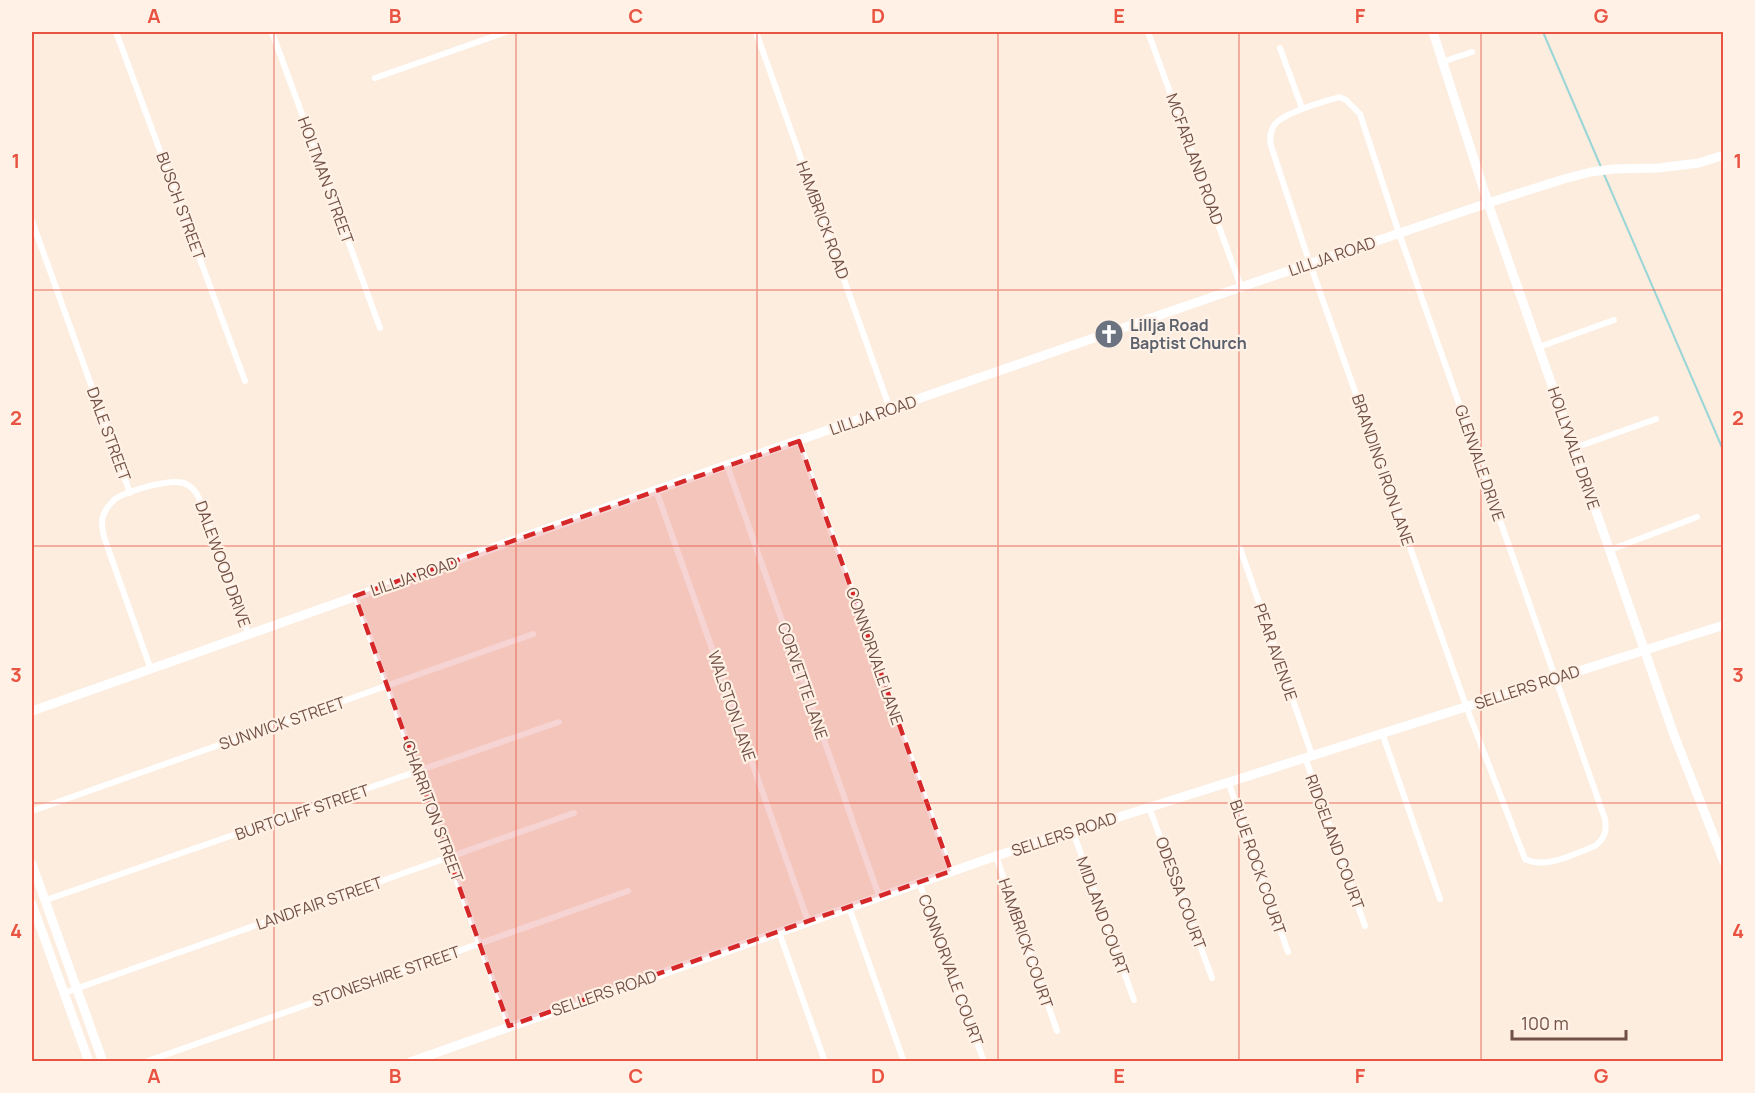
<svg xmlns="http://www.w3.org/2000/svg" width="1755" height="1093" font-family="Manrope,sans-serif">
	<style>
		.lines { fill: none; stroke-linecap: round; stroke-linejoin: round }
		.stream { stroke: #9ad5d7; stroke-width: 2 }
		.street { stroke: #fff; stroke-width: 6 }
		.secondary { stroke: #fff; stroke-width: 9 }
		.marked { fill: #d62828; fill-opacity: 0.2; stroke: #d62828; stroke-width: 4.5; stroke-dasharray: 12 8; stroke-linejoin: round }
		.grid { fill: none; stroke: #e85342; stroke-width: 1.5; stroke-opacity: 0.55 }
		.labels { text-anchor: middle; stroke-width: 4.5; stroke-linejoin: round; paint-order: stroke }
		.street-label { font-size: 16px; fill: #725147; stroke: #fff1e5 }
		.worship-label { font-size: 16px; font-weight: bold; fill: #5b616d; stroke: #fff1e5; text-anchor: start }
		.neatline { fill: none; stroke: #e85342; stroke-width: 2 }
		.grid-label { font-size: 20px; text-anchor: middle; font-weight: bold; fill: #e85342 }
	</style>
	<rect width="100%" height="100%" fill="#fceddf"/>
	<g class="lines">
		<g class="stream">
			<path d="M 1543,32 L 1601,167"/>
			<path d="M 1603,172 L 1724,452"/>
		</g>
		<g class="street">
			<path d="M 116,32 L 245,381"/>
			<path d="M 272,32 L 380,328"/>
			<path d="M 756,32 L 890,409"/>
			<path d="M 1148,32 L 1241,287"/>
			<path d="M 1280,48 L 1302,108"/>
			<path d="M 1442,62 L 1472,52"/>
			<path d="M 375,78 L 506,32"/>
			<path d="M 1339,97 L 1346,100 L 1360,114 L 1399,233 L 1605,819 C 1607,831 1605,838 1595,846 C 1576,853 1545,870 1525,859 L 1466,706 L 1310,264 L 1271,146 C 1270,140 1270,133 1273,127 C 1280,113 1324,102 1339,97 Z"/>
			<path d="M 32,221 L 130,493"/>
			<path d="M 1539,347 L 1614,320"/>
			<path d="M 799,441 L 951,871"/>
			<path d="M 1574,448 L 1656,419"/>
			<path d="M 727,465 L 879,896"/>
			<path d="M 656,490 L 808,921"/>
			<path d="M 1240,548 L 1312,755"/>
			<path d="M 1610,550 L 1697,517"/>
			<path d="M 355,596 L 509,1026"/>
			<path d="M 151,670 L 104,537 C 102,527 100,519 106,510 C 108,506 112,502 115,499 C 127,491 173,477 186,484 C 197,489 200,501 204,510 L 249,636"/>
			<path d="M 1382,733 L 1440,899"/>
			<path d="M 1305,757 L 1365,926"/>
			<path d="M 1228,781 L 1288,952"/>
			<path d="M 1149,807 L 1212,978"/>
			<path d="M 32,811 L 533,634"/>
			<path d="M 1073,832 L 1134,1000"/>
			<path d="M 996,856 L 1057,1031"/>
			<path d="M 919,882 L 983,1059"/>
			<path d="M 46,900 L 559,722"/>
			<path d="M 849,907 L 904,1062"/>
			<path d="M 779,932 L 825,1062"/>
			<path d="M 64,993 L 574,813"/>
			<path d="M 145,1062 L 628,891"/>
		</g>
		<g class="secondary">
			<path d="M 1433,32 L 1488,203 L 1574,448 L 1674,735 L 1724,862"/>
			<path d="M 32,711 L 727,465 L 1212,297 L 1488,203 L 1564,179 L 1591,172 L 1613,169 L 1658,168 L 1699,163 L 1724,155"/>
			<path d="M 32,864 L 103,1062"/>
			<path d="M 32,904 L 89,1062"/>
			<path d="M 410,1062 L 996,856 L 1724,625"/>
		</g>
	</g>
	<path class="marked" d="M 799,441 L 951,871 L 509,1026 L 355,596 Z"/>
	<path class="grid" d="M 274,32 L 274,1062M 516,32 L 516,1062M 757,32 L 757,1062M 998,32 L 998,1062M 1239,32 L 1239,1062M 1481,32 L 1481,1062M 32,290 L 1724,290M 32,546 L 1724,546M 32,803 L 1724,803"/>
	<defs>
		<g id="church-disc" transform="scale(1.5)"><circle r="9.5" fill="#6b7280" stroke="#fff1e5"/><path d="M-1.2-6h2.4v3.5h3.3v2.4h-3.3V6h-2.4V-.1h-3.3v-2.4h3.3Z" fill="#fff"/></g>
	</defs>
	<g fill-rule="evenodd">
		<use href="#church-disc" x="1109" y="334"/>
	</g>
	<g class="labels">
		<g class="street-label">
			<text transform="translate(1195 159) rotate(70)" y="6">MCFARLAND ROAD</text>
			<text transform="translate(326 180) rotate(70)" y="6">HOLTMAN STREET</text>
			<text transform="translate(181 206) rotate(70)" y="6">BUSCH STREET</text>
			<text transform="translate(823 220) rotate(70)" y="6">HAMBRICK ROAD</text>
			<text transform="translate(1332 256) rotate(-19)" y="6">LILLJA ROAD</text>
			<text transform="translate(873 415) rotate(-19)" y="6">LILLJA ROAD</text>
			<text transform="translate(109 434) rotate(70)" y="6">DALE STREET</text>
			<text transform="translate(1574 448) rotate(71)" y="6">HOLLYVALE DRIVE</text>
			<text transform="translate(1480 463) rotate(71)" y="6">GLENVALE DRIVE</text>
			<text transform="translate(1383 470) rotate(71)" y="6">BRANDING IRON LANE</text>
			<text transform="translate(223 564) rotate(70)" y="6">DALEWOOD DRIVE</text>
			<text transform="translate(414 576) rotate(-19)" y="6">LILLJA ROAD</text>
			<text transform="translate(1276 652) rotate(71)" y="6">PEAR AVENUE</text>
			<text transform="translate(875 656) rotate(71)" y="6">CONNORVALE LANE</text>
			<text transform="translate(803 681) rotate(71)" y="6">CORVETTE LANE</text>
			<text transform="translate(1527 687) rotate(-18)" y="6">SELLERS ROAD</text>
			<text transform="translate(732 706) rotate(71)" y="6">WALSTON LANE</text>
			<text transform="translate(282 723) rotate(-19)" y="6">SUNWICK STREET</text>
			<text transform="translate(433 811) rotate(70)" y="6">CHARRITON STREET</text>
			<text transform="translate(302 812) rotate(-19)" y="6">BURTCLIFF STREET</text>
			<text transform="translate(1064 834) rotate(-18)" y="6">SELLERS ROAD</text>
			<text transform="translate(1335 842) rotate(70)" y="6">RIDGELAND COURT</text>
			<text transform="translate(1258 867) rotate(71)" y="6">BLUE ROCK COURT</text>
			<text transform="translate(1181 893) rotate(70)" y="6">ODESSA COURT</text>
			<text transform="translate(319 903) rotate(-19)" y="6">LANDFAIR STREET</text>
			<text transform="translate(1103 916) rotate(70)" y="6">MIDLAND COURT</text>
			<text transform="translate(1026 943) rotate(71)" y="6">HAMBRICK COURT</text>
			<text transform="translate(951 970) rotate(70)" y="6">CONNORVALE COURT</text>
			<text transform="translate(386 976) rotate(-19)" y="6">STONESHIRE STREET</text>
			<text transform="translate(604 993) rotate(-19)" y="6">SELLERS ROAD</text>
		</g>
		<g class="worship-label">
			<text x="1130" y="331">Lillja Road<tspan x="1130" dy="18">Baptist Church</tspan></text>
		</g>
	</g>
	<rect width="1755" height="1093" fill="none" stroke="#fff1e5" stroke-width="66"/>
	<path d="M1512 1030v9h114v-9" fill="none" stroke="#725147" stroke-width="3"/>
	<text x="1521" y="1030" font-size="18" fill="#725147" stroke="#fff1e5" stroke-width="4.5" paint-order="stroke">100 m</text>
	<rect x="33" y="33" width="1689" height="1027" class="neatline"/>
	<g class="grid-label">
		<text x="154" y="23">A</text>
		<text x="395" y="23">B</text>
		<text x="636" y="23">C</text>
		<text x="878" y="23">D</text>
		<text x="1119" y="23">E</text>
		<text x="1360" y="23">F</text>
		<text x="1601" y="23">G</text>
		<text x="16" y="168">1</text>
		<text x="1738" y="168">1</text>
		<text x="16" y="425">2</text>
		<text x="1738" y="425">2</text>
		<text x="16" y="682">3</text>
		<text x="1738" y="682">3</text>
		<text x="16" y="938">4</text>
		<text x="1738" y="938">4</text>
		<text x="154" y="1083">A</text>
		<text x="395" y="1083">B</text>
		<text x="636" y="1083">C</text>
		<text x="878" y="1083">D</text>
		<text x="1119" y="1083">E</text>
		<text x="1360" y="1083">F</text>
		<text x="1601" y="1083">G</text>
	</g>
</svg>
